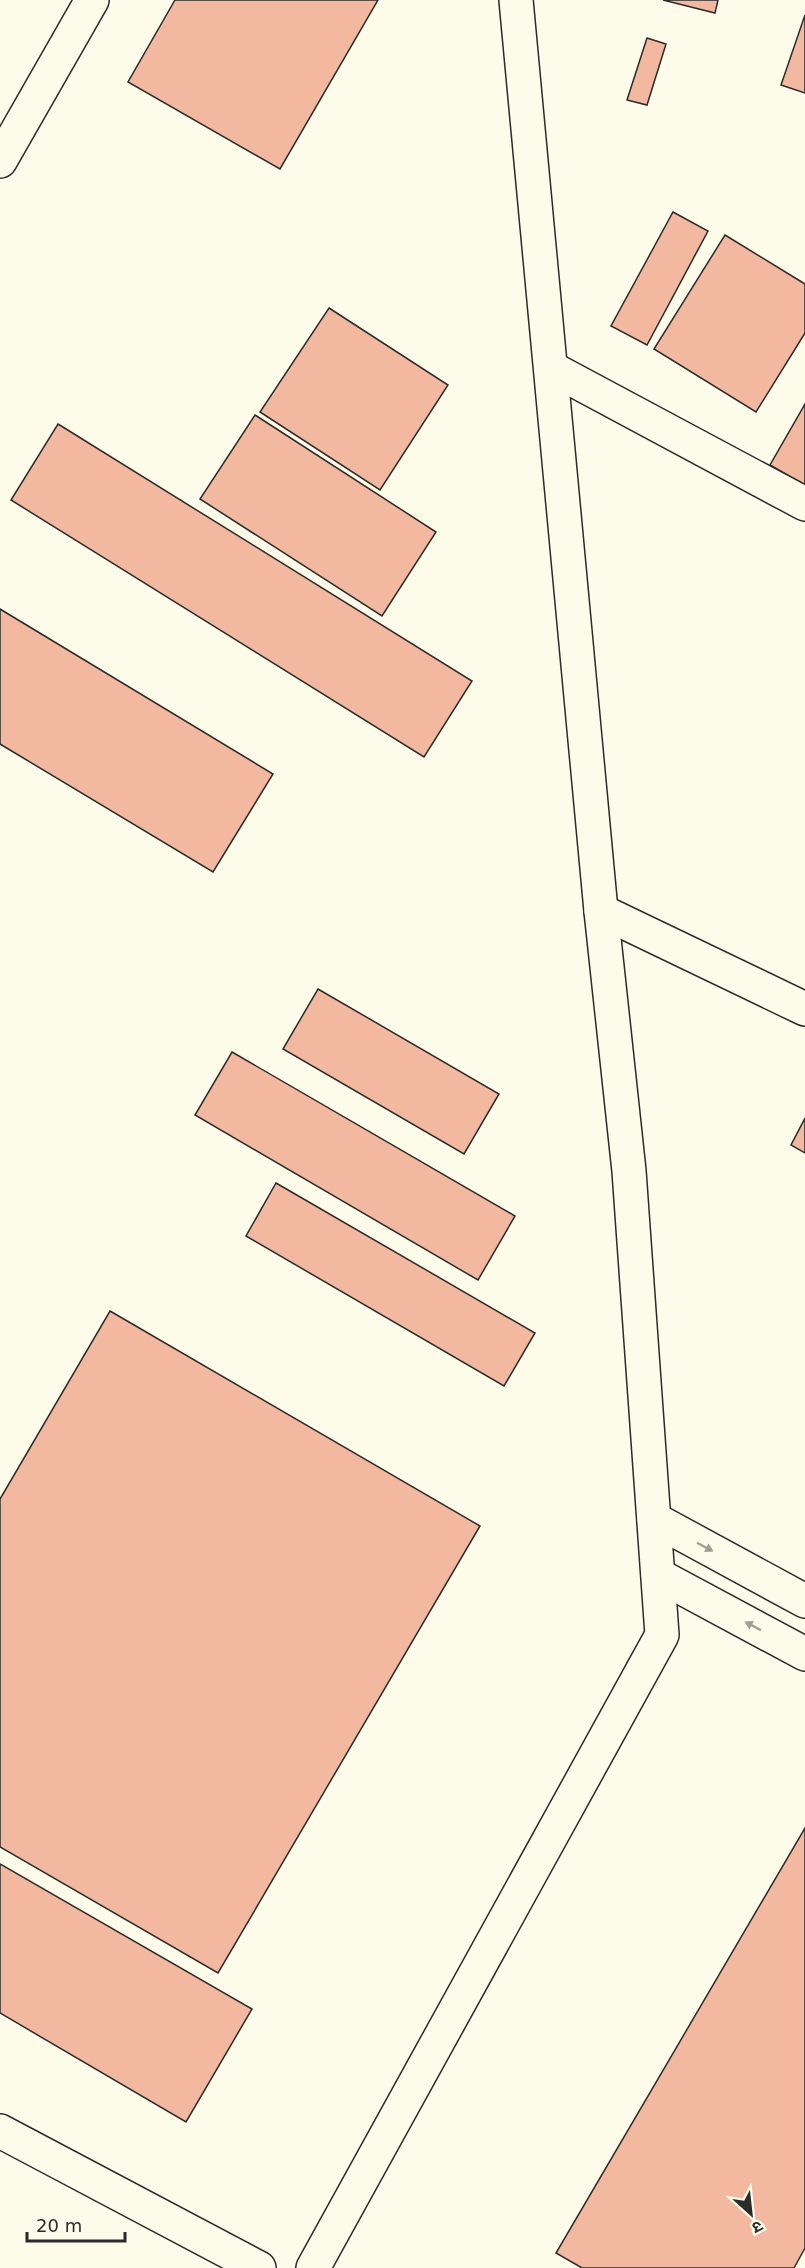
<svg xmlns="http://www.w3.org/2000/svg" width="805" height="2268" font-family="'DejaVu Sans','Noto Sans Devanagari',sans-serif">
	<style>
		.building { fill: #f2b8a0; stroke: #2b2b2b; stroke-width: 1.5 }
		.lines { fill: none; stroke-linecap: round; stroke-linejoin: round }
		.minor-casing { stroke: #2b2b2b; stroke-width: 36 }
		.minor { stroke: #fdfbea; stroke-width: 33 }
		.oneway { fill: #9e9d94 }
	</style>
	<rect width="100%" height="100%" fill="#fdfbea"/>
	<g class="building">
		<path d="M 175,0 L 378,0 L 280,169 L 128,82 Z"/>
		<path d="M 663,0 L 718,0 L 715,13 Z"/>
		<path d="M 805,15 L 805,93 L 781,85 Z"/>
		<path d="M 647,38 L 666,44 L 647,105 L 627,100 Z"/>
		<path d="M 673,212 L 708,231 L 647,345 L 611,326 Z"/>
		<path d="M 725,235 L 805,284 L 805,333 L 756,412 L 654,349 Z"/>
		<path d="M 329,308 L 448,385 L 380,490 L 260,412 Z"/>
		<path d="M 805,404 L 805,485 L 770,465 Z"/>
		<path d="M 255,415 L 436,532 L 382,616 L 200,499 Z"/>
		<path d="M 58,424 L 472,681 L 424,757 L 11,500 Z"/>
		<path d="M 0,609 L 273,774 L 213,872 L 0,744 Z"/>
		<path d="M 318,989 L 499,1094 L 464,1154 L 283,1049 Z"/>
		<path d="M 232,1052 L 515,1216 L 478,1280 L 195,1115 Z"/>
		<path d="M 805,1118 L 805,1153 L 791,1145 Z"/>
		<path d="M 276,1183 L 535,1333 L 504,1386 L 246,1236 Z"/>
		<path d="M 110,1311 L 480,1526 L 218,1973 L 0,1847 L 0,1499 Z"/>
		<path d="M 805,1828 L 805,2248 L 794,2268 L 582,2268 L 556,2253 Z"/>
		<path d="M 0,1864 L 252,2009 L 186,2122 L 0,2013 Z"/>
	</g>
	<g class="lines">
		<g class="minor-casing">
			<g id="minor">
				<path d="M 0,161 L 92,0"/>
				<path d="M 551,368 L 805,504"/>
				<path d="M 601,911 L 805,1009"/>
				<path d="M 654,1519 L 805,1601"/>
				<path d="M 658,1575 L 805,1654"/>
				<path d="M 0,2131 L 259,2268"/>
				<path d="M 313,2268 L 662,1635 L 629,1171 L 601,911 L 516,0"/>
			</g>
		</g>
		<use href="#minor" class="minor"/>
	</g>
	<defs><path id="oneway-solid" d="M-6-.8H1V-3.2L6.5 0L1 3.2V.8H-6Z" transform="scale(1.5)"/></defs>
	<g class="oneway">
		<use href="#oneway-solid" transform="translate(705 1547) rotate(28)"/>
		<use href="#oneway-solid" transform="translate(753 1626) rotate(-152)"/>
	</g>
	<g transform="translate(751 2214) rotate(153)" stroke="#fdfbea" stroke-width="4.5" paint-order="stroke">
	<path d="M0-4.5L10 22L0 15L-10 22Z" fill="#2b2b2b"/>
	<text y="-9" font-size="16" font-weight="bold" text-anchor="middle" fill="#2b2b2b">उ</text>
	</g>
	<path d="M27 2232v9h98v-9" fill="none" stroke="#2b2b2b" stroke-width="3"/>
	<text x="36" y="2232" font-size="18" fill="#2b2b2b" stroke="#fdfbea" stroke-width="4.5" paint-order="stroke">20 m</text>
</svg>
